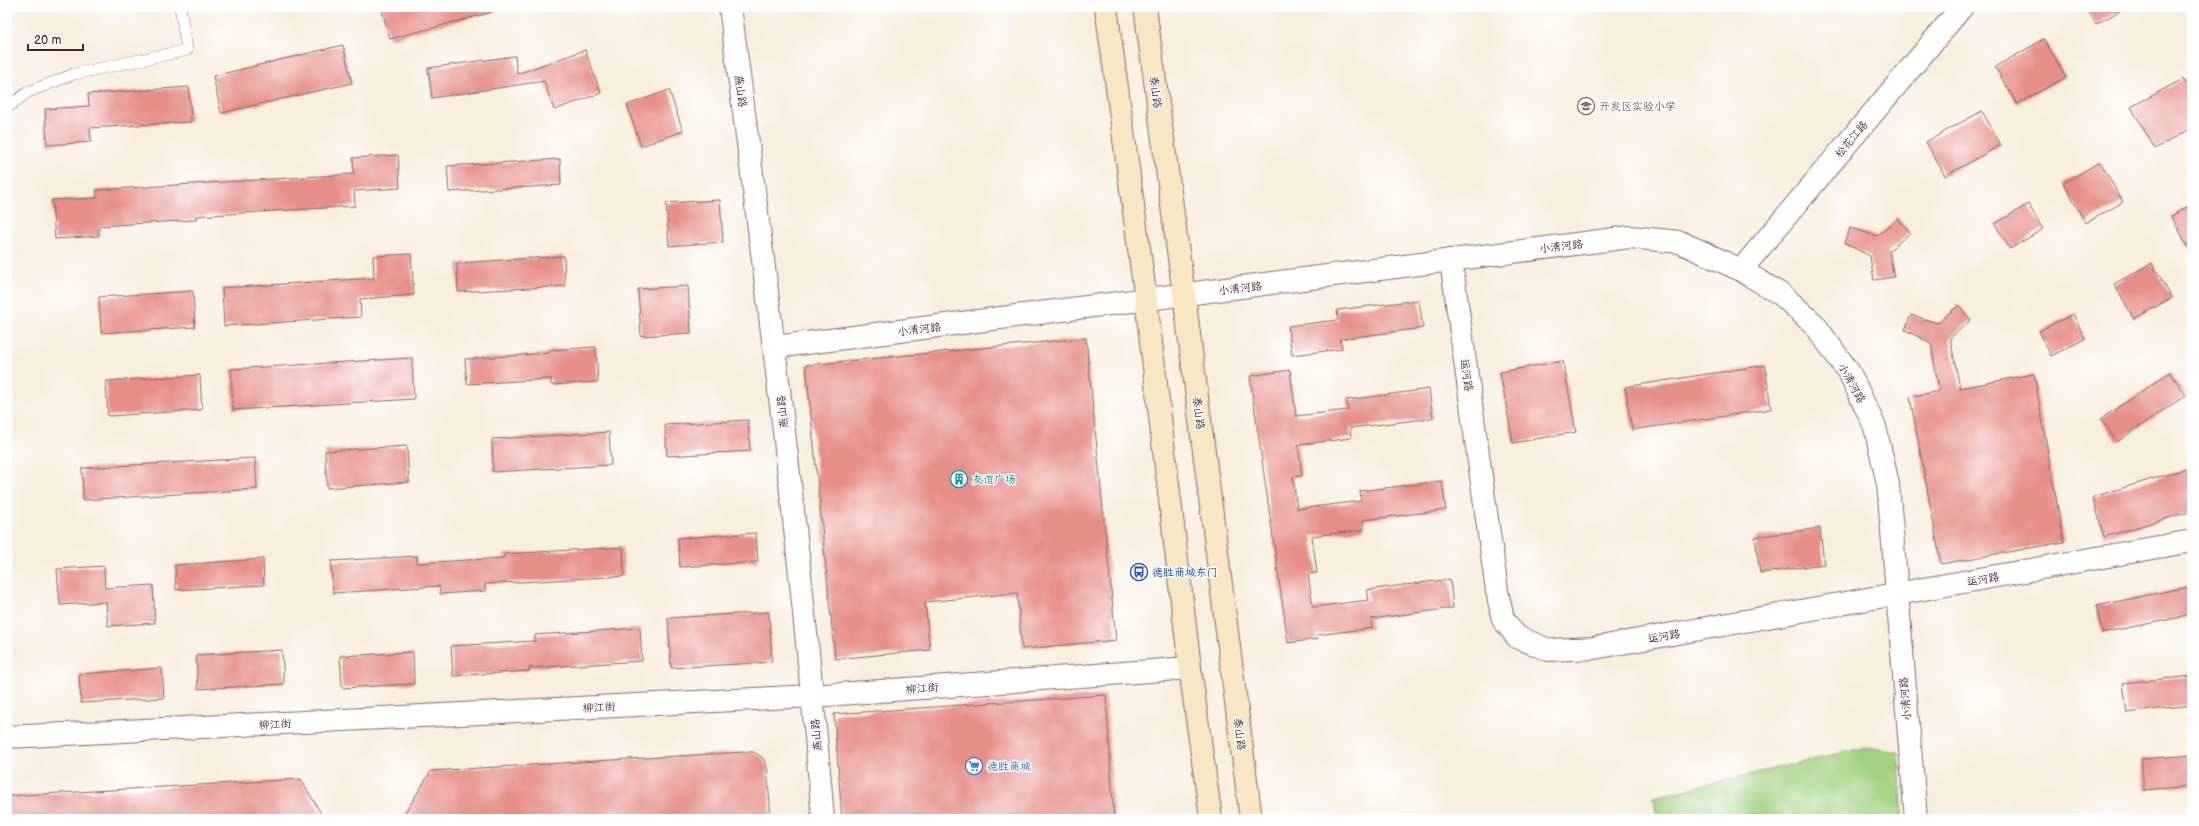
<svg xmlns="http://www.w3.org/2000/svg" width="2199" height="826" font-family="'Balsamiq Sans','LXGW WenKai TC',sans-serif">
	<style>
		.green { fill: #a1d17f; stroke: #767855 }
		.building { fill: #e68e88 }
		.lines { fill: none; stroke-linecap: round; stroke-linejoin: round }
		.service-casing { stroke: #876769; stroke-width: 12 }
		.minor-casing { stroke: #876769; stroke-width: 24 }
		.tertiary-casing { stroke: #876769; stroke-width: 24 }
		.secondary-casing { stroke: #876769; stroke-width: 24 }
		.service { stroke: #fff; stroke-width: 11 }
		.minor { stroke: #fff; stroke-width: 22 }
		.tertiary { stroke: #fff; stroke-width: 22 }
		.secondary { stroke: #f9e7c3; stroke-width: 22 }
		.labels { text-anchor: middle; stroke-width: 3; stroke-linejoin: round; paint-order: stroke }
		.street-label { font-size: 11px; fill: #4a1f2b; stroke: #fff }
		.education-label { font-size: 11px; fill: #785e54; stroke: #fff; text-anchor: start }
		.culture-label { font-size: 11px; fill: #0d838f; stroke: #fff; text-anchor: start }
		.transit-label { font-size: 11px; fill: #164399; stroke: #fff; text-anchor: start }
		.shop-label { font-size: 11px; fill: #366cbe; stroke: #fff; text-anchor: start }
	</style>
	<rect width="100%" height="100%" fill="#fff"/>
	<filter id="ink" filterUnits="userSpaceOnUse"><feTurbulence type="fractalNoise" baseFrequency=".025" numOctaves="2"/><feDisplacementMap in="SourceGraphic" scale="8" xChannelSelector="R" yChannelSelector="G"/><feConvolveMatrix kernelMatrix="1 2 1 2 8 2 1 2 1" color-interpolation-filters="sRGB"/></filter>
	<filter id="wash" filterUnits="userSpaceOnUse"><feTurbulence type="fractalNoise" baseFrequency=".012" numOctaves="4" result="noise"/><feDisplacementMap in="SourceGraphic" scale="16" xChannelSelector="R" yChannelSelector="G"/><feGaussianBlur stdDeviation="0.9" result="paint"/><feColorMatrix in="noise" values="0 0 0 0 0 0 0 0 0 0 0 0 0 0 0 0 0 1.4 0 .05"/><feComposite in="paint" operator="in"/></filter>
	<g filter="url(#wash)">
		<rect width="100%" height="100%" fill="#f7eedd"/>
		<path class="green" d="M 1867,747 L 1898,752 L 1903,819 L 1657,819 L 1654,797 Z"/>
		<g id="blocks">
			<g class="building">
				<path d="M 381,7 L 493,7 L 493,12 L 390,39 Z"/>
				<path d="M 2086,7 L 2127,7 L 2096,24 Z"/>
				<path d="M 2044,39 L 2066,77 L 2017,104 L 1995,67 Z"/>
				<path d="M 343,45 L 352,83 L 221,113 L 213,76 Z"/>
				<path d="M 585,50 L 601,93 L 554,110 L 544,81 L 432,98 L 428,68 L 515,56 L 517,74 Z"/>
				<path d="M 2183,79 L 2192,96 L 2192,128 L 2155,149 L 2131,107 Z"/>
				<path d="M 189,87 L 191,122 L 90,128 L 91,142 L 47,145 L 45,109 L 89,106 L 88,94 Z"/>
				<path d="M 669,90 L 683,131 L 641,146 L 627,105 Z"/>
				<path d="M 1982,111 L 2001,145 L 1945,176 L 1926,142 Z"/>
				<path d="M 398,155 L 400,188 L 354,191 L 355,206 L 196,216 L 196,220 L 99,226 L 99,236 L 55,239 L 52,200 L 97,198 L 96,190 L 354,174 L 353,158 Z"/>
				<path d="M 560,159 L 561,185 L 449,192 L 447,166 Z"/>
				<path d="M 2100,162 L 2123,202 L 2086,223 L 2063,183 Z"/>
				<path d="M 720,200 L 723,242 L 669,246 L 666,203 Z"/>
				<path d="M 2028,204 L 2043,229 L 2010,249 L 1995,224 Z"/>
				<path d="M 2192,204 L 2192,254 L 2171,216 Z"/>
				<path d="M 1898,218 L 1910,233 L 1889,251 L 1894,277 L 1874,280 L 1870,256 L 1844,243 L 1850,228 L 1877,236 Z"/>
				<path d="M 411,254 L 414,295 L 360,299 L 361,317 L 224,326 L 222,288 L 374,278 L 373,256 Z"/>
				<path d="M 564,256 L 565,286 L 458,292 L 457,263 Z"/>
				<path d="M 2152,263 L 2172,298 L 2134,319 L 2114,284 Z"/>
				<path d="M 688,286 L 691,333 L 641,336 L 638,289 Z"/>
				<path d="M 193,291 L 195,327 L 101,333 L 99,297 Z"/>
				<path d="M 1419,300 L 1423,328 L 1340,339 L 1342,349 L 1292,355 L 1288,326 L 1338,320 L 1337,310 Z"/>
				<path d="M 1959,305 L 1971,320 L 1950,338 L 1960,388 L 2034,374 L 2064,542 L 1941,564 L 1910,397 L 1939,391 L 1931,343 L 1905,330 L 1911,315 L 1938,323 Z"/>
				<path d="M 2073,314 L 2085,339 L 2051,356 L 2039,331 Z"/>
				<path d="M 1086,338 L 1116,640 L 1022,649 L 1017,593 L 925,602 L 930,650 L 835,659 L 806,365 Z"/>
				<path d="M 596,347 L 598,382 L 551,385 L 551,379 L 467,384 L 465,359 L 549,353 L 549,350 Z"/>
				<path d="M 412,358 L 414,399 L 233,410 L 231,369 Z"/>
				<path d="M 1563,361 L 1576,432 L 1513,443 L 1500,372 Z"/>
				<path d="M 1765,365 L 1771,409 L 1632,430 L 1625,387 Z"/>
				<path d="M 1290,370 L 1296,416 L 1348,410 L 1346,400 L 1429,389 L 1433,418 L 1350,428 L 1351,438 L 1298,445 L 1302,476 L 1293,477 L 1297,509 L 1361,501 L 1360,491 L 1442,481 L 1446,510 L 1363,520 L 1364,530 L 1312,536 L 1317,573 L 1308,574 L 1313,607 L 1369,600 L 1367,590 L 1450,579 L 1453,608 L 1371,619 L 1372,628 L 1317,635 L 1318,639 L 1288,643 L 1250,376 Z"/>
				<path d="M 2170,372 L 2186,395 L 2117,442 L 2101,419 Z"/>
				<path d="M 200,375 L 202,410 L 108,416 L 106,381 Z"/>
				<path d="M 748,420 L 750,451 L 667,456 L 665,425 Z"/>
				<path d="M 609,432 L 611,465 L 493,472 L 492,439 Z"/>
				<path d="M 407,446 L 409,482 L 327,488 L 325,451 Z"/>
				<path d="M 255,458 L 257,489 L 83,500 L 82,468 Z"/>
				<path d="M 2192,467 L 2192,511 L 2104,537 L 2093,497 Z"/>
				<path d="M 1820,528 L 1824,564 L 1760,573 L 1755,537 Z"/>
				<path d="M 756,533 L 758,562 L 680,567 L 678,538 Z"/>
				<path d="M 623,547 L 624,576 L 485,584 L 485,591 L 440,594 L 439,586 L 333,593 L 331,561 L 417,556 L 417,563 L 504,558 L 504,554 Z"/>
				<path d="M 263,559 L 264,585 L 176,590 L 175,565 Z"/>
				<path d="M 104,566 L 105,588 L 153,585 L 155,623 L 108,626 L 106,602 L 60,605 L 57,569 Z"/>
				<path d="M 2192,586 L 2192,615 L 2102,633 L 2096,606 Z"/>
				<path d="M 769,612 L 772,662 L 671,668 L 668,618 Z"/>
				<path d="M 640,628 L 642,661 L 529,668 L 529,671 L 453,676 L 451,646 L 535,641 L 535,635 Z"/>
				<path d="M 282,650 L 284,684 L 198,689 L 196,655 Z"/>
				<path d="M 413,652 L 414,684 L 342,688 L 340,656 Z"/>
				<path d="M 162,668 L 164,698 L 81,703 L 79,674 Z"/>
				<path d="M 2192,676 L 2192,705 L 2127,713 L 2123,683 Z"/>
				<path d="M 1106,695 L 1114,819 L 842,819 L 834,714 Z"/>
				<path d="M 744,752 L 754,752 L 763,758 L 767,767 L 771,819 L 401,819 L 431,771 Z"/>
				<path d="M 2192,755 L 2192,786 L 2144,790 L 2141,759 Z"/>
				<path d="M 301,779 L 324,819 L 7,819 L 7,796 Z"/>
			</g>
		</g>
	</g>
	<g filter="url(#ink)">
		<use href="#blocks" fill-opacity="0" stroke="#876769" stroke-width="1"/>
		<g class="lines">
			<g class="service-casing">
				<path id="service" d="M 7,108 L 28,92 L 74,74 L 187,50 L 180,7"/>
			</g>
			<g class="minor-casing">
				<g id="minor">
					<path d="M 1451,260 L 1497,591 L 1503,619 L 1517,637 L 1549,650 L 1594,648 L 2192,541"/>
					<path d="M 775,347 L 1630,237 L 1680,242 L 1741,270 L 1782,295 L 1815,325 L 1850,374 L 1875,427 L 1888,484 L 1916,819"/>
				</g>
			</g>
			<g class="tertiary-casing">
				<g id="tertiary">
					<path d="M 730,7 C 766,277 801,547 823,819"/>
					<path d="M 1741,270 L 1962,7"/>
					<path d="M 7,737 L 813,696 L 1190,668"/>
				</g>
			</g>
			<g class="secondary-casing">
				<g id="secondary">
					<path d="M 1106,7 L 1146,300 L 1190,668 L 1211,819"/>
					<path d="M 1145,7 L 1184,295 L 1251,819"/>
				</g>
			</g>
			<use href="#service" class="service"/>
			<use href="#minor" class="minor"/>
			<use href="#tertiary" class="tertiary"/>
			<use href="#secondary" class="secondary"/>
		</g>
	</g>
	<defs>
		<g id="school-ring" transform="scale(0.9)"><circle r="9.5" fill="#fff" stroke="#8d6e63" stroke-width="1.5"/><path d="M0-5L7-2L0 1L-7-2ZM-4 1L0 2.5L4 1V4Q0 6-4 4Z" fill="#8d6e63"/></g>
		<g id="building-ring" transform="scale(0.9)"><circle r="9.5" fill="#fff" stroke="#0f9aa8" stroke-width="1.5"/><path d="M-4-6H4V6H1V3H-1V6H-4ZM-2.5-4.3h1.7v1.8h-1.7ZM.8-4.3h1.7v1.8H.8ZM-2.5-1h1.7V.8h-1.7ZM.8-1h1.7V.8H.8Z" fill="#0f9aa8"/></g>
		<g id="bus-ring" transform="scale(0.9)"><circle r="9.5" fill="#fff" stroke="#1a4fb4" stroke-width="1.5"/><path d="M-5-6H5V4H4V6H2V4H-2V6H-4V4H-5ZM-3.5-4V0h7V-4ZM-3.5 1.2v1.5H-2V1.2ZM2 1.2v1.5H3.5V1.2Z" fill="#1a4fb4"/></g>
		<g id="supermarket-ring" transform="scale(0.9)"><circle r="9.5" fill="#fff" stroke="#3f7fe0" stroke-width="1.5"/><path d="M-6-5.5h2.5l.6 2H6L4.5 2H-2.5L-4.4-4H-6ZM-1.5 3.2a1.3 1.3 0 1 0 .1 0ZM3 3.2a1.3 1.3 0 1 0 .1 0Z" fill="#3f7fe0"/></g>
	</defs>
	<g fill-rule="evenodd">
		<use href="#school-ring" x="1586" y="106"/>
		<use href="#building-ring" x="959" y="479"/>
		<use href="#bus-ring" x="1139" y="572"/>
		<use href="#supermarket-ring" x="974" y="766"/>
	</g>
	<g class="labels">
		<g class="street-label">
			<text transform="translate(741 91) rotate(82)" y="4">燕山路</text>
			<text transform="translate(1156 92) rotate(82)" y="4">泰山路</text>
			<text transform="translate(1851 139) rotate(-50)" y="4">松花江路</text>
			<text transform="translate(1561 246) rotate(-7)" y="4">小清河路</text>
			<text transform="translate(1240 288) rotate(-7)" y="4">小清河路</text>
			<text transform="translate(919 329) rotate(-7)" y="4">小清河路</text>
			<text transform="translate(1467 375) rotate(82)" y="4">运河路</text>
			<text transform="translate(1852 383) rotate(61)" y="4">小清河路</text>
			<text transform="translate(782 412) rotate(-96)" y="4">燕山路</text>
			<text transform="translate(1199 413) rotate(83)" y="4">泰山路</text>
			<text transform="translate(1983 579) rotate(-10)" y="4">运河路</text>
			<text transform="translate(1664 636) rotate(-10)" y="4">运河路</text>
			<text transform="translate(922 688) rotate(-4)" y="4">柳江街</text>
			<text transform="translate(1905 699) rotate(-95)" y="4">小清河路</text>
			<text transform="translate(599 707) rotate(-3)" y="4">柳江街</text>
			<text transform="translate(275 724) rotate(-3)" y="4">柳江街</text>
			<text transform="translate(1240 734) rotate(83)" y="4">泰山路</text>
			<text transform="translate(816 735) rotate(-95)" y="4">燕山路</text>
		</g>
		<g class="education-label">
			<text x="1599" y="110">开发区实验小学</text>
		</g>
		<g class="culture-label">
			<text x="972" y="483">友谊广场</text>
		</g>
		<g class="transit-label">
			<text x="1152" y="576">德胜商城东门</text>
		</g>
		<g class="shop-label">
			<text x="987" y="770">德胜商城</text>
		</g>
	</g>
	<rect width="2199" height="826" fill="none" stroke="#fff" stroke-width="24"/>
	<path d="M28 44v6h55v-6" fill="none" stroke="#4a1f2b" stroke-width="2"/>
	<text x="34" y="44" font-size="12" fill="#4a1f2b" stroke="#ffffff" stroke-width="3" paint-order="stroke">20 m</text>
</svg>
